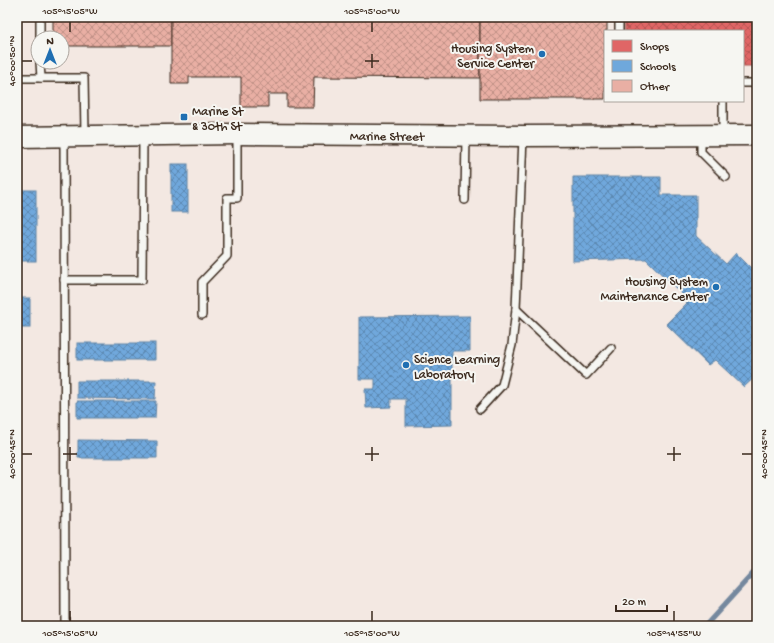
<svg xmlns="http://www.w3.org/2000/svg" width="774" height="643" font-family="'Gochi Hand',sans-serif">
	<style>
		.shops { fill: url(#shops-cross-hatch); stroke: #ae5450 }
		.schools { fill: url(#schools-cross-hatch); stroke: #5f82a3 }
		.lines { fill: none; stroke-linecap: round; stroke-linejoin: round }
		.stream { stroke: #74889e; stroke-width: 5 }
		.building { fill: url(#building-cross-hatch); stroke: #3b2a1e }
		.lane-casing { stroke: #3b2a1e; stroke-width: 10 }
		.secondary-casing { stroke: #3b2a1e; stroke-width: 23 }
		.lane { stroke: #f6f6f2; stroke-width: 7 }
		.secondary { stroke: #f6f6f2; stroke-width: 20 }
		.ticks { fill: none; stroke: #3b2a1e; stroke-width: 1.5 }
		.poi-dot { fill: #1f6fb2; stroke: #f6f6f2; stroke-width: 1.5 }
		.labels { text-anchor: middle; stroke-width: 4; stroke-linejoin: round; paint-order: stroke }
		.poi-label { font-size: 13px; fill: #3b2a1e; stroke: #f6f6f2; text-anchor: end }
		.street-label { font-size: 13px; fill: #3b2a1e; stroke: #f6f6f2 }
		.neatline { fill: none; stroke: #3b2a1e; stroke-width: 1.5 }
		.ticks-label { font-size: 10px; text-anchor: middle; fill: #3b2a1e }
	</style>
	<defs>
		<pattern id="shops-cross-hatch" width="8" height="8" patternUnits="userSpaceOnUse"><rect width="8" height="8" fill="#e06666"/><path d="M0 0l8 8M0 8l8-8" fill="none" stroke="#b75453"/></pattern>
		<pattern id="schools-cross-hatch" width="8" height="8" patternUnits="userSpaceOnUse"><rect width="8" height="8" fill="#6fa8dc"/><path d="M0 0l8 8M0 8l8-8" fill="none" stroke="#5c89b2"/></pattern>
		<pattern id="building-cross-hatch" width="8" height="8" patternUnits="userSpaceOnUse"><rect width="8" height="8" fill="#e9afa4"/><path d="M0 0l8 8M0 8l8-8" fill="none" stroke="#be8f85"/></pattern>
	</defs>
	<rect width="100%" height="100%" fill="#f3e8e2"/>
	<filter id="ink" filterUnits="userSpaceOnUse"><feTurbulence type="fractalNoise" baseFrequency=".025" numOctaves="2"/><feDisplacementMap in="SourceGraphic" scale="8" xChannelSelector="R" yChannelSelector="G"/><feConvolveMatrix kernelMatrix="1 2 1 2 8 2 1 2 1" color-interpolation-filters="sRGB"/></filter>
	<g filter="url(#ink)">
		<path class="shops" d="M 625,17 L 757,17 L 757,66 L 743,66 L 743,31 L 625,31 Z"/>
		<g class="schools">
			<rect x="171" y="164" width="17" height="48"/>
			<path d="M 573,177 L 661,177 L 661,195 L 696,195 L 696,236 L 726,264 L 736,253 L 757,274 L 757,375 L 744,387 L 715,360 L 708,365 L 666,324 L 689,301 L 646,259 L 573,261 Z"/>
			<rect x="17" y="190" width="19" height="71"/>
			<rect x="17" y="298" width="13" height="30"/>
			<path d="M 470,316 L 470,351 L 452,351 L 452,425 L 406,426 L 406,399 L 391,399 L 391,407 L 366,408 L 365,389 L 375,389 L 375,379 L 359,379 L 359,317 Z"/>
			<rect x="77" y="343" width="78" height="17"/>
			<path d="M 77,381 L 156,381 L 155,399 L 77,398 Z"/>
			<path d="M 77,401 L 156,401 L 155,418 L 77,418 Z"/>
			<path d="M 78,440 L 157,441 L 157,458 L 78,458 Z"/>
		</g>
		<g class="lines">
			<path class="stream" d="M 705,626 L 757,569"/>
		</g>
		<g class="building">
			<path d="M 53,17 L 171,17 L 171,46 L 62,46 L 62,38 L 53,38 Z"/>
			<path d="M 171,17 L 480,17 L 480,78 L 314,77 L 313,107 L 287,107 L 287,94 L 268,94 L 268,107 L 241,107 L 241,77 L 189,77 L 189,84 L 171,84 Z"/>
			<path d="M 480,17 L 607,17 L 607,31 L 605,31 L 605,99 L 480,99 Z"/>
		</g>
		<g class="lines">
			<g class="lane-casing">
				<g id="lane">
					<path d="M 40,17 L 40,38"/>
					<path d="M 619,17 L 619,31"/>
					<path d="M 40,62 L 41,78"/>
					<path d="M 17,78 L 84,78 L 85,134"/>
					<path d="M 743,83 L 757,83"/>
					<path d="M 723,101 L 723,135"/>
					<path d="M 701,137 L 701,152 L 726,177"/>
					<path d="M 64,138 L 65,626"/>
					<path d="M 465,200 L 466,136"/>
					<path d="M 64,280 L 142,280 L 143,137"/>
					<path d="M 516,309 L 586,375 L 611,348"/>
					<path d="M 202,315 L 202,282 L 227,256 L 227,198 L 237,198 L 237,134"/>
					<path d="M 480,409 L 502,385 L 512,345 L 516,309 L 523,137"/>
				</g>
			</g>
			<g class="secondary-casing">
				<g id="secondary">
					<path id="s1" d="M 17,137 L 237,134 L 523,136 L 757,135"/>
				</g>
			</g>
			<use href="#lane" class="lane"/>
			<use href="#secondary" class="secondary"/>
		</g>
	</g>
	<path class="ticks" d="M 70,22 L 70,32M 372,22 L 372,32M 372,54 L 372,68M 22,61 L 32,61M 365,61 L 379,61M 70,447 L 70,461M 372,447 L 372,461M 674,447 L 674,461M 22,454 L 32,454M 63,454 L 77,454M 365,454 L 379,454M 667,454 L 681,454M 742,454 L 752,454M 70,611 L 70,621M 372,611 L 372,621M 674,611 L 674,621"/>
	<g class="poi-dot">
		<circle cx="542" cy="54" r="4"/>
		<rect x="180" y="113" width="8" height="8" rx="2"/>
		<circle cx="716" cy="287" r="4"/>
		<circle cx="406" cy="365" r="4"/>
	</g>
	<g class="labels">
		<g class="poi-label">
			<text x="534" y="52">Housing System<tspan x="534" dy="15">Service Center</tspan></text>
			<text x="192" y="115" text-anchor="start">Marine St<tspan x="192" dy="15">&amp; 30th St</tspan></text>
			<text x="708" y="285">Housing System<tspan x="708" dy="15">Maintenance Center</tspan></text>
			<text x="414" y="363" text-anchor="start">Science Learning<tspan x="414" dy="15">Laboratory</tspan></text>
		</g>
		<g class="street-label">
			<text dy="5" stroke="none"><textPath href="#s1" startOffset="370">Marine Street</textPath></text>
		</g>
	</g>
	<rect width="774" height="643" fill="none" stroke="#f6f6f2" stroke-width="44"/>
	<rect x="604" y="30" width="140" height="72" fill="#f6f6f2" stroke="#aba49d"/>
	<rect x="612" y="40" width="20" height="12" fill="#e06666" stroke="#aba49d"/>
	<text x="640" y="50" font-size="12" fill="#3b2a1e">Shops</text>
	<rect x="612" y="60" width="20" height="12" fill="#6fa8dc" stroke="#aba49d"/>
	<text x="640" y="70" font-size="12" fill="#3b2a1e">Schools</text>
	<rect x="612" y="80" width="20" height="12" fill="#e9afa4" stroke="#aba49d"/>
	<text x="640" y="90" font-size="12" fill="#3b2a1e">Other</text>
	<g transform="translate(50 50)"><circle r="19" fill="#f6f6f2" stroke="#aba49d"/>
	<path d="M0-3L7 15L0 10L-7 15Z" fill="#1f6fb2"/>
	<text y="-6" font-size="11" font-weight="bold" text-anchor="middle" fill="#3b2a1e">N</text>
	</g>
	<path d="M616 605v6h51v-6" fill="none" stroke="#3b2a1e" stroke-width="2"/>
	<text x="622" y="605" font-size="12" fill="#3b2a1e" stroke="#f6f6f2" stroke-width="3" paint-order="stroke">20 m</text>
	<rect x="22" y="22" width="730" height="599" class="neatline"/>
	<g class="ticks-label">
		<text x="70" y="14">105°15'05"W</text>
		<text x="372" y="14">105°15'00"W</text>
		<text transform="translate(11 61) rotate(-90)" y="4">40°00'50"N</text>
		<text transform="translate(11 454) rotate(-90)" y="4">40°00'45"N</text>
		<text transform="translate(763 454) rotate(-90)" y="4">40°00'45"N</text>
		<text x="70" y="636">105°15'05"W</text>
		<text x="372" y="636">105°15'00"W</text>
		<text x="674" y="636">105°14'55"W</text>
	</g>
</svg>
